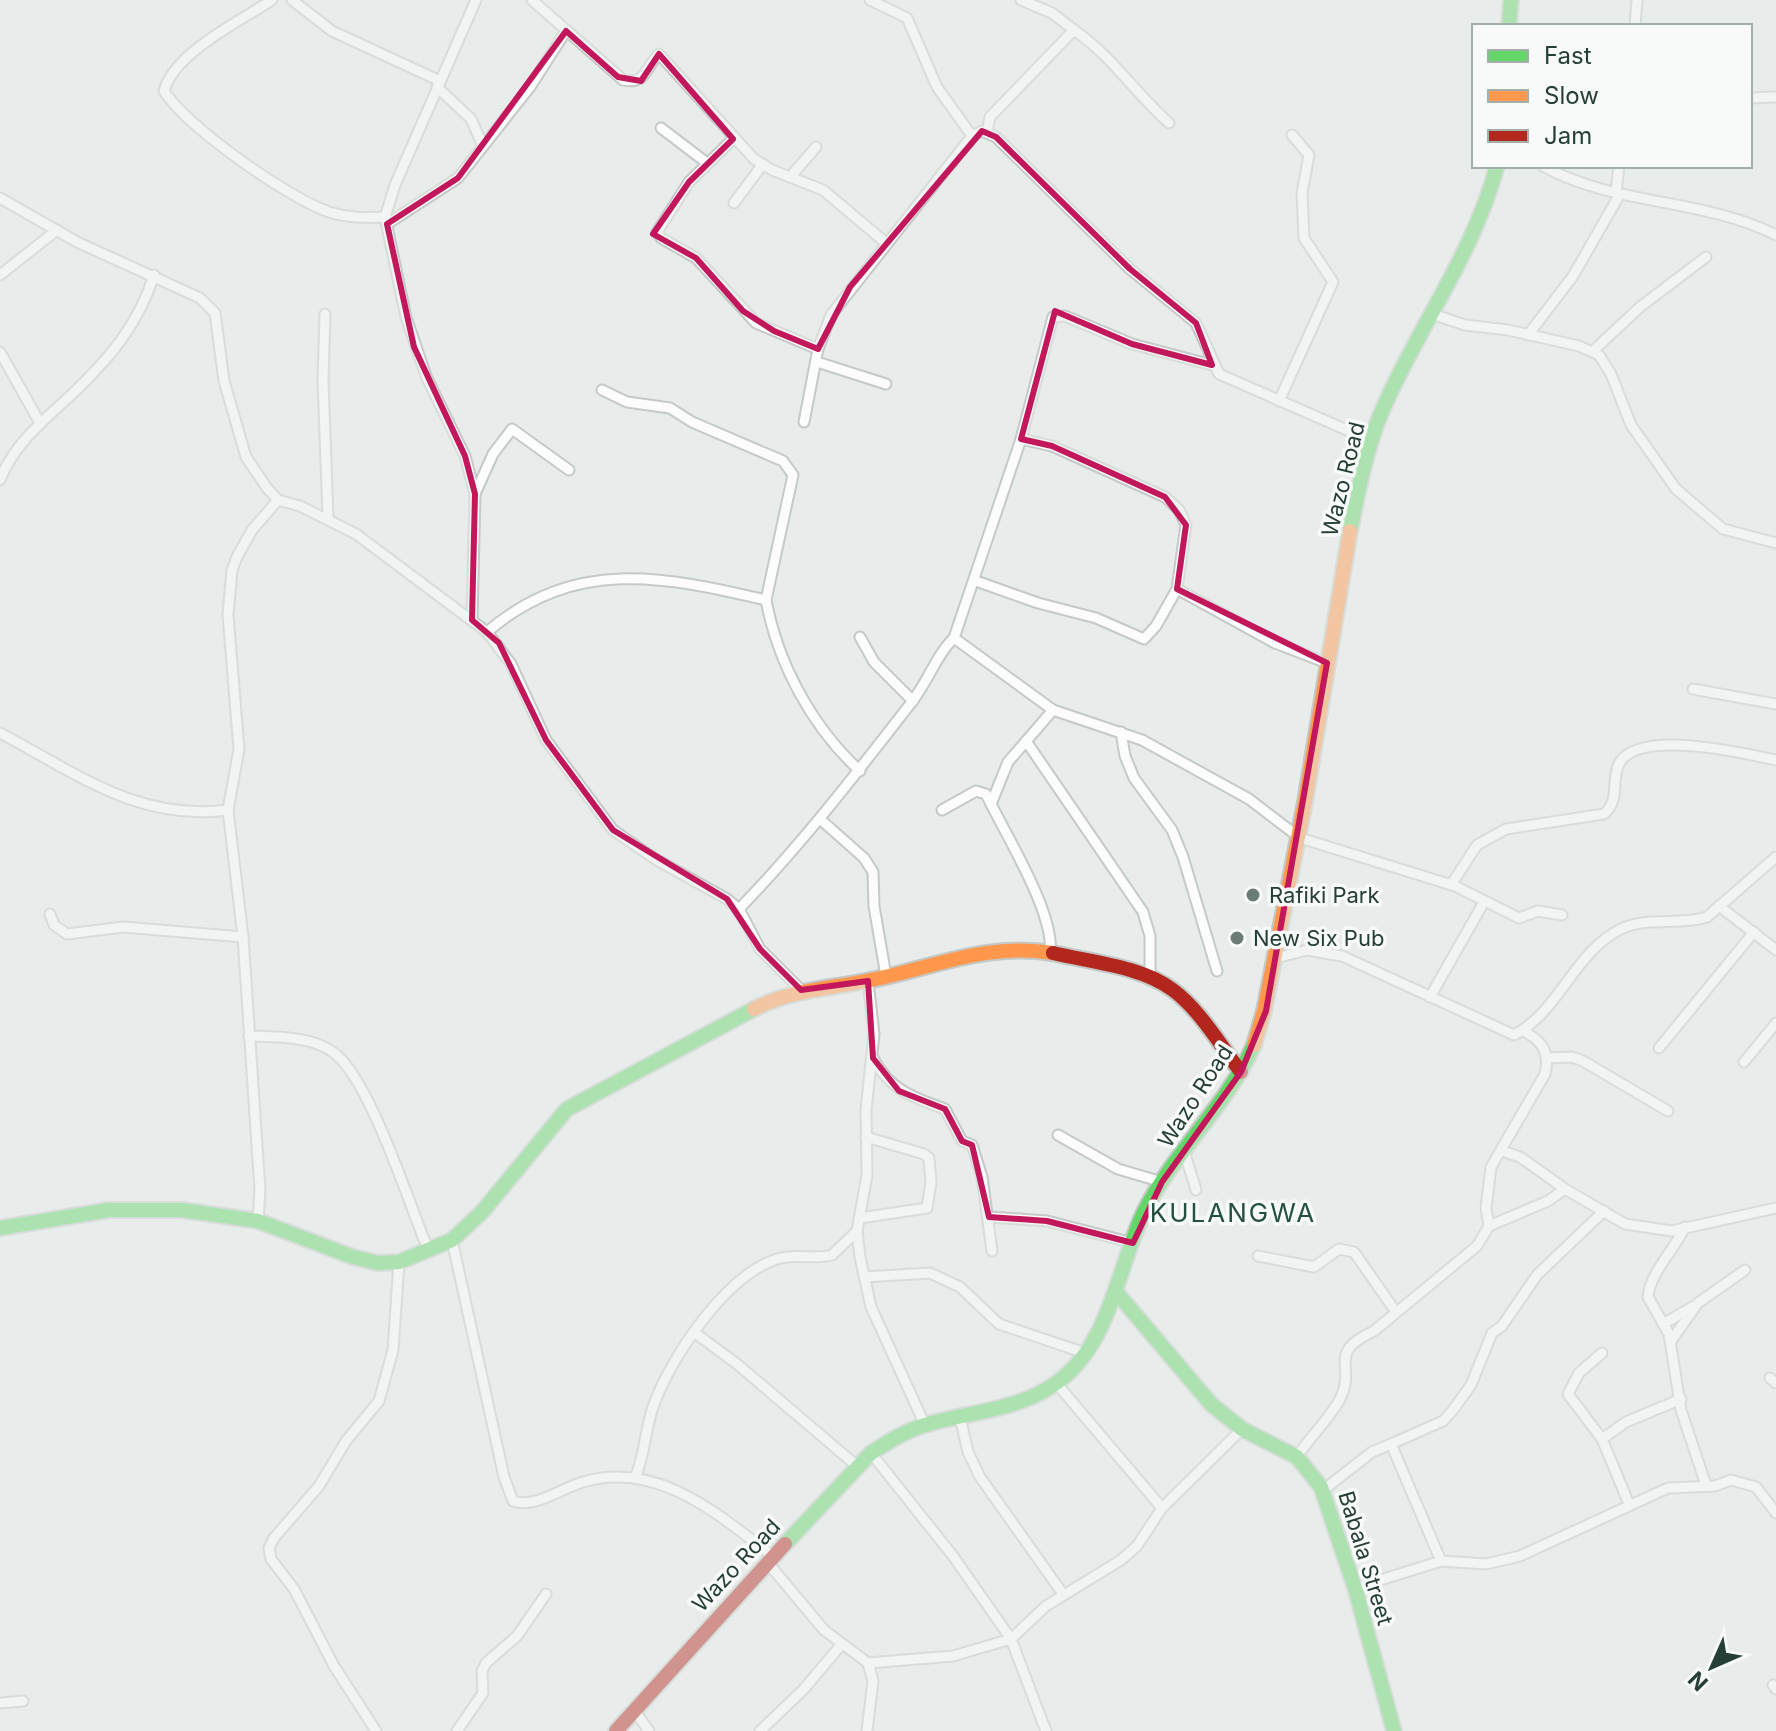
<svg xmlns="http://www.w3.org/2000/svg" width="1776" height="1731" font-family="Inter,sans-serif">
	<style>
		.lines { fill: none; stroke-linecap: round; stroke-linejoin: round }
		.street-casing { stroke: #c5c9c7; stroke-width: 13 }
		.fast-casing { stroke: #c4c9c7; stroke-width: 18 }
		.slow-casing { stroke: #c4c9c7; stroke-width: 18 }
		.jam-casing { stroke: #c4c9c7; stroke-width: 18 }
		.street { stroke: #fcfcfc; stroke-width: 9 }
		.fast { stroke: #63d668; stroke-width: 14 }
		.slow { stroke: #ff974d; stroke-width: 14 }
		.jam { stroke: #b3261e; stroke-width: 14 }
		.marked { fill: none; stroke: #c2185b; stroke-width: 6; stroke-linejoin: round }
		.poi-dot { fill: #6a7c75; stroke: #f7faf8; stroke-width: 3 }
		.labels { text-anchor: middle; stroke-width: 7; stroke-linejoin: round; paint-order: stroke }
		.street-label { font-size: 22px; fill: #263f36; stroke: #f7faf8 }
		.poi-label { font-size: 22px; fill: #263f36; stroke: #f7faf8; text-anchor: start }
		.quarter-label { font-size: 26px; letter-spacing: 2px; fill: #235040; stroke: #f7faf8 }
	</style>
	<rect width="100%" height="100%" fill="#e8ecea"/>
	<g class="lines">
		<g class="street-casing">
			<g id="street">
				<path d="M 272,0 C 240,21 174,53 164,91 C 187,127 288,198 329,212 C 348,218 365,218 385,217"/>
				<path d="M 292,0 L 332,31 L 440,81"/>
				<path d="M 532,0 L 623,80 C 647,85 645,67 659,54 L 754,159 L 772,170 L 823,190 L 886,243"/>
				<path d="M 870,0 L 907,18 L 937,87 L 972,136"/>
				<path d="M 1021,0 L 1052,13 L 1074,30"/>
				<path d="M 1635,26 L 1637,0"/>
				<path d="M 437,87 L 471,119 L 483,146"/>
				<path d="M 1750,98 L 1776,97"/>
				<path d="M 661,128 L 707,163"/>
				<path d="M 987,132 L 990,117 L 1074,30 C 1113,57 1134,92 1169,123"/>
				<path d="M 733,139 L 689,182 L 657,232 L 661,238 L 696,258 L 756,323 L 818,349"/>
				<path d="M 1543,166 C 1615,206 1703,198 1776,235"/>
				<path d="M 791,176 L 816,147"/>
				<path d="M 1616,193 L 1619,166"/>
				<path d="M 0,198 L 77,242 L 200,298 L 215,313 L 224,381 L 246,457 L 267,488 L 278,500 L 300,506 L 356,534 L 487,632 L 511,664 L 546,740 L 613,830 L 655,859 L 727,899 L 739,909 L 760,949 L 801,990"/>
				<path d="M 734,203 L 763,164"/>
				<path d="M 387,224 L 458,178 L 530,87 L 566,31"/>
				<path d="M 0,275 L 57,230"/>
				<path d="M 325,314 L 323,380 L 328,518"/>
				<path d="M 1432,314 L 1465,325 L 1508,330 L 1579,346 L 1599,355 L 1611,374 L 1631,425 L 1676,489 L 1723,529 L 1776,543"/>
				<path d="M 1528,335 L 1573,276 L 1620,194"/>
				<path d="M 1593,351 L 1640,307 L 1706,257"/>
				<path d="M 0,352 L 40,423"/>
				<path d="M 817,362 L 886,384"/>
				<path d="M 602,390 L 627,402 L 670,408 L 692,422 L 783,461 L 793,475 L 766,600 C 778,664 812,727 860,771"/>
				<path d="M 1279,401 L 1333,282 L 1304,238 L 1302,193 L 1309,155 L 1292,135"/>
				<path d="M 804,422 L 818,349 L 831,315 L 972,136 L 982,131 L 996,137 L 1130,269 L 1196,323 L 1219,374 L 1372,441"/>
				<path d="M 0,480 C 14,444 42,422 70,396 C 108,360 138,326 154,275"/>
				<path d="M 475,494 L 493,454 L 512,429 L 569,470"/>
				<path d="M 976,581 L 1038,603 L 1096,618 L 1144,639 L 1156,626 L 1177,589 L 1186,525 L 1179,510 L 1165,497 L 1052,446 L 1021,439"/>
				<path d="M 1177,589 L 1275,643 L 1327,663"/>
				<path d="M 472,620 L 475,494 L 465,456 L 426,376 L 406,317 L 385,217 L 395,185 L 476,0"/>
				<path d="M 487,632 C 575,557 663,576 766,600"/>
				<path d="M 860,637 L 874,662 L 913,701"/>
				<path d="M 954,638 L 1053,710 L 1142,740 L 1249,799 L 1300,838 L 1455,886 L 1519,918 L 1538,911 L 1562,915"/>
				<path d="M 1693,689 L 1776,704"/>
				<path d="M 1121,732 L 1125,756 L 1134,778 L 1172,830 L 1183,857 L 1217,971"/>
				<path d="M 0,733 C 76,773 139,822 228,810"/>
				<path d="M 1026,741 L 1143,912 L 1150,936 L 1150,977"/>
				<path d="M 991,804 L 1008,762 L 1053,710"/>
				<path d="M 942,810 L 976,791 L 986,794 C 1004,832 1055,913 1050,952"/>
				<path d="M 820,819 L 864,858 L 873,872 L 874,906 L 886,976"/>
				<path d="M 1451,885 L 1477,845 L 1506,829 L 1604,814 C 1621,800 1610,779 1620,762 C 1641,729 1743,753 1776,760"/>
				<path d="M 1719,906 L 1776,950"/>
				<path d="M 739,909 C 801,845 856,774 911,703 C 928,682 936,655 954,638 L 1021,439 L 1053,317 L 1065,316 L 1132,344 L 1212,365"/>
				<path d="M 50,914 L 54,925 L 67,934 L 123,927 L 243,937"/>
				<path d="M 1272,959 L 1307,950 L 1342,956 L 1514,1035 C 1559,1012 1575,951 1621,929 C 1648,916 1679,926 1707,917 L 1776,857"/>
				<path d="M 868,981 L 874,1034 L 866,1110 L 867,1175 L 857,1231 L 860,1257 L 871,1307 L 925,1425"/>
				<path d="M 1430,997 L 1484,902"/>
				<path d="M 249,1036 C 276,1037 311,1036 333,1052 C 370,1078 410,1207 429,1252"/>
				<path d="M 1659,1048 L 1754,932"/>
				<path d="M 873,1058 C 890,1090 912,1097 945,1109 L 962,1141 L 972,1145 L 982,1177 L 992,1251"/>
				<path d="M 1549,1058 L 1572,1057 L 1583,1061 L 1668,1111"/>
				<path d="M 1744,1062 L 1776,1023"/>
				<path d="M 1058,1135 L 1118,1169 L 1162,1182"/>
				<path d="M 1502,1151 L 1520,1157 L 1565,1189 L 1625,1224 L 1672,1231 L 1776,1208"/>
				<path d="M 1185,1154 L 1196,1190"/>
				<path d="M 989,1217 L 1047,1221 L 1133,1243"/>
				<path d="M 860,1218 L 927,1208 L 931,1182 L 929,1158 L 924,1154 L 866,1137"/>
				<path d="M 258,1221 L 260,1190 L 243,937 L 228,810 L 239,749 L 228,615 L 232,570 L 237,557 L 252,530 L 278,500"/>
				<path d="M 1489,1226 L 1548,1201 L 1565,1189"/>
				<path d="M 1685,1227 C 1674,1250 1650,1273 1648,1297 L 1669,1334 L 1681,1410 L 1706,1485"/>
				<path d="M 452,1240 L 504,1477 L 513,1501 C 534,1509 562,1488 583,1482 C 658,1460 719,1515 774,1557"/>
				<path d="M 1258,1256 L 1314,1267 L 1339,1249 L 1354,1252 L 1396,1312"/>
				<path d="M 864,1277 L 930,1273 L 960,1287 L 999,1324 L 1085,1353"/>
				<path d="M 1663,1324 L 1694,1306"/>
				<path d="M 695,1333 L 737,1364 L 857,1466"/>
				<path d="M 1671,1341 L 1698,1303 L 1745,1270"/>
				<path d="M 1602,1353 L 1579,1373 L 1568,1394 L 1602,1439 L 1629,1504"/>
				<path d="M 1770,1378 L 1776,1383"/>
				<path d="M 1057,1384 L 1162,1508"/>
				<path d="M 960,1417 L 968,1452 L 980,1477 L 1063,1594"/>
				<path d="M 1602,1439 L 1626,1422 L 1681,1399"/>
				<path d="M 871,1453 L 953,1556 L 1011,1639 L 1046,1731"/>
				<path d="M 1297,1457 C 1310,1436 1330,1419 1341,1397 C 1356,1365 1326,1353 1374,1331 L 1477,1246 L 1489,1226 L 1486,1208 L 1491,1167 L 1545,1074 C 1550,1053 1543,1041 1523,1031"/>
				<path d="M 635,1478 C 645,1455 645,1430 653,1407 C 670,1358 726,1275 777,1259 C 795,1253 814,1260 832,1255 L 857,1231"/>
				<path d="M 1322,1491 L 1372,1452 L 1391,1444"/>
				<path d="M 1441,1561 L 1391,1444 L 1443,1421 L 1453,1410 L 1471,1385 L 1492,1333 L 1502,1326 L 1537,1275 L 1604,1211"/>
				<path d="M 768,1563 L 824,1630 L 868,1663 L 873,1681 L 867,1731"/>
				<path d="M 1355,1588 L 1441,1561 L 1486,1564 L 1520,1556 L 1668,1488 L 1715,1486 L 1731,1480 L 1756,1487 L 1776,1513"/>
				<path d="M 868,1663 L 953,1656 L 1011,1639 L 1046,1606 L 1121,1560 L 1137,1546 L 1162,1508 L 1242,1429"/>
				<path d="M 1773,1685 L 1776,1689"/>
				<path d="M 0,1703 L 23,1701"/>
				<path d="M 634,1710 L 649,1731"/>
				<path d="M 376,1731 L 334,1666 L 294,1589 L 271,1559 L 269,1548 L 274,1538 L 319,1486 L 346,1441 L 379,1401 L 393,1350 L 399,1262"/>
				<path d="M 457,1731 L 483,1693 L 482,1671 L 486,1663 L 517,1636 L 546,1594"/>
				<path d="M 760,1731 L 803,1690 L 841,1645"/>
			</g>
		</g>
		<g class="fast-casing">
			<g id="fast">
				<path d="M 1509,26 L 1511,0"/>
				<path d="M 1350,531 C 1359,488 1367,442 1386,402 C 1422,322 1474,252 1497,166"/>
				<path d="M 0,1228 L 109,1210 L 182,1210 L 258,1221 L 353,1257 L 378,1263 L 399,1262 L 452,1240 L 482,1212 L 567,1109 L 754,1009"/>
				<path d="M 1117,1293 L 1211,1404 L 1242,1429 L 1297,1457 L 1321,1487 L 1355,1588 L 1394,1731"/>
				<path d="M 785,1544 L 871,1453 C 888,1442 905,1431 925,1425 C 967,1412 1014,1411 1052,1386 C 1111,1347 1116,1271 1144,1212 C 1174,1152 1226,1107 1254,1045"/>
			</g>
		</g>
		<g class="slow-casing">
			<g id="slow">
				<path d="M 754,1009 C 791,990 826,989 866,981 C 931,969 984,942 1053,953"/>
				<path d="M 1254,1045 L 1264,1011 L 1305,802 L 1350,531"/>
			</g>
		</g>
		<g class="jam-casing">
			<g id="jam">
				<path d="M 1053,953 C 1090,962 1141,966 1173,990 C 1200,1010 1220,1045 1241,1072"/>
				<path d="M 616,1731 L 785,1544"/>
			</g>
		</g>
		<use href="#street" class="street"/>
		<use href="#fast" class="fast"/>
		<use href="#slow" class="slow"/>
		<use href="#jam" class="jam"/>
	</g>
	<path d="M0 0H1776V1731H0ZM 566,31 L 618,77 L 641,81 L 659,54 L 733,139 L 689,182 L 653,234 L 696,258 L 743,311 L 774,331 L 818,349 L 850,287 L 982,131 L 996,137 L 1130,269 L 1196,323 L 1212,365 L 1132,344 L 1055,311 L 1021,439 L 1052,446 L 1165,497 L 1186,525 L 1177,589 L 1327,663 L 1266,1011 L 1241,1072 L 1162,1182 L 1133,1243 L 1047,1221 L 989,1217 L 972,1145 L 962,1141 L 945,1109 L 899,1091 L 873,1058 L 868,981 L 801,990 L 760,949 L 727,899 L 613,830 L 546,740 L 499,643 L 472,620 L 475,494 L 465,456 L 414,347 L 387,224 L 458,178 Z" fill="#e8ecea" fill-opacity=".55" fill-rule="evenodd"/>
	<path class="marked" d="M 566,31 L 618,77 L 641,81 L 659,54 L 733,139 L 689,182 L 653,234 L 696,258 L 743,311 L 774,331 L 818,349 L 850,287 L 982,131 L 996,137 L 1130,269 L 1196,323 L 1212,365 L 1132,344 L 1055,311 L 1021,439 L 1052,446 L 1165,497 L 1186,525 L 1177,589 L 1327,663 L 1266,1011 L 1241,1072 L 1162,1182 L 1133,1243 L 1047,1221 L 989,1217 L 972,1145 L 962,1141 L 945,1109 L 899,1091 L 873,1058 L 868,981 L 801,990 L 760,949 L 727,899 L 613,830 L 546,740 L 499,643 L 472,620 L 475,494 L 465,456 L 414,347 L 387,224 L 458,178 Z"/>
	<g class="poi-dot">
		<circle cx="1253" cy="895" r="8"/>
		<circle cx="1237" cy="938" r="8"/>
	</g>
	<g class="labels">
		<g class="street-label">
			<text transform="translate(1343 479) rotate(-76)" y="8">Wazo Road</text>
			<text transform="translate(1195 1096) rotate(-57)" y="8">Wazo Road</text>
			<text transform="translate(1366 1558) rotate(73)" y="8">Babala Street</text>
			<text transform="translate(736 1565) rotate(-47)" y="8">Wazo Road</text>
		</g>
		<g class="poi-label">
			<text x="1269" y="903">Rafiki Park</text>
			<text x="1253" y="946">New Six Pub</text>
		</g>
		<g class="quarter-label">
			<text x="1233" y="1222">KULANGWA</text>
		</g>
	</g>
	<rect x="1472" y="24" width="280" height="144" fill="#f7faf8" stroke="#a3afaa" stroke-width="2"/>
	<rect x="1488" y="50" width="40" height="12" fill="#63d668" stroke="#a3afaa" stroke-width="2"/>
	<text x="1544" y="64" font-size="24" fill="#263f36">Fast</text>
	<rect x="1488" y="90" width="40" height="12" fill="#ff974d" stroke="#a3afaa" stroke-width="2"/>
	<text x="1544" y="104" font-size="24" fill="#263f36">Slow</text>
	<rect x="1488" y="130" width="40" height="12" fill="#b3261e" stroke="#a3afaa" stroke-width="2"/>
	<text x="1544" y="144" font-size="24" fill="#263f36">Jam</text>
	<g transform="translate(1712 1667) rotate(225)" stroke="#f7faf8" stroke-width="6" paint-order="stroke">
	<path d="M0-6L14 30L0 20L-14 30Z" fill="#263f36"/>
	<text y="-12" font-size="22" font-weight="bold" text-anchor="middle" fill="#263f36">N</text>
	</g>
</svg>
